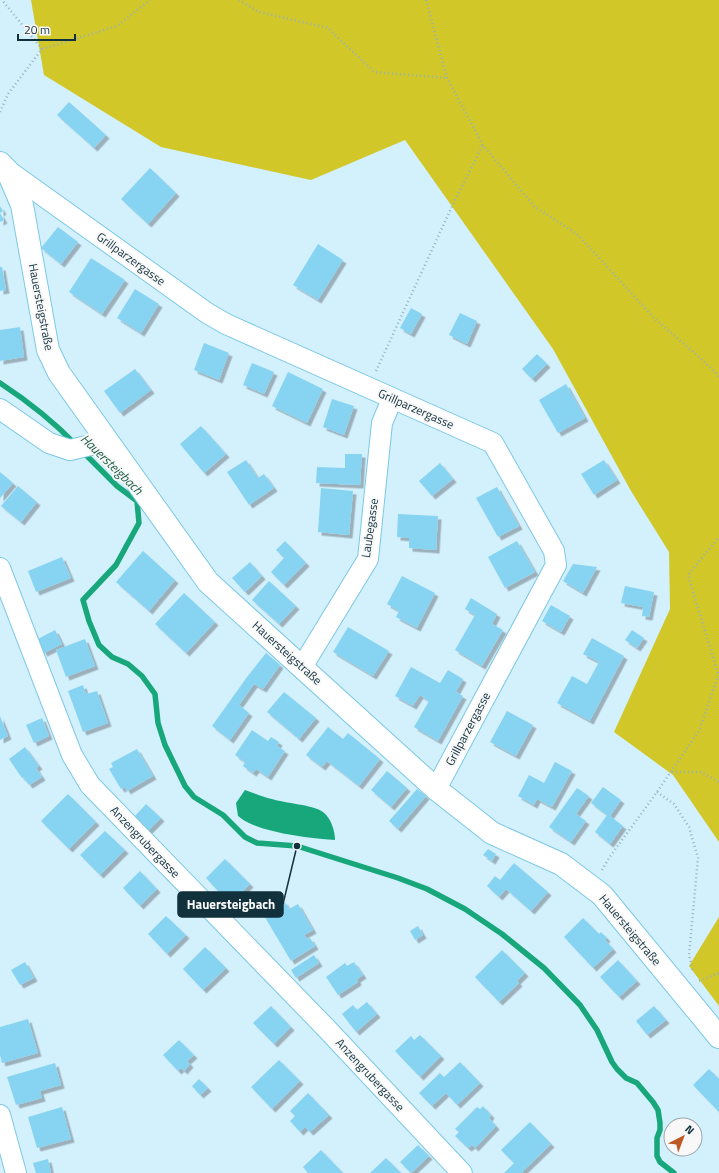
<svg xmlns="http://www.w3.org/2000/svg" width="719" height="1173" font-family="'Titillium Web',sans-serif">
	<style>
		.green { fill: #d2c729 }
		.water { fill: #17a77b }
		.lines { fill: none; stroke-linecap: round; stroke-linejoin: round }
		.stream { stroke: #17a77b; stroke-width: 5.5 }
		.building { fill: #87d4f2; filter: url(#shadow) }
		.minor-casing { stroke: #7bc8e6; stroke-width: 22 }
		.tertiary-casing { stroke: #7bc8e6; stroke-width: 24 }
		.path { stroke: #94b2bf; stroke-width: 2.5; stroke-dasharray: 1 3; stroke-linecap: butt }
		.minor { stroke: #fff; stroke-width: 20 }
		.tertiary { stroke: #fff; stroke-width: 22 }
		.labels { text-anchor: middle; stroke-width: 4; stroke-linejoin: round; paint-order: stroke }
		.street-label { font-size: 12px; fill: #11313d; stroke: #f8f8f8 }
		.water-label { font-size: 13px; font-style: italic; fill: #1c5e46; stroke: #f8f8f8 }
		.leader { fill: none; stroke: #11313d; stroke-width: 1.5 }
		.callout-dot { fill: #11313d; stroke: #f8f8f8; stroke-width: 1.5 }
		.callout { fill: #11313d; stroke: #11313d; stroke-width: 1.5 }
		.callout-label { font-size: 13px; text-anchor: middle; font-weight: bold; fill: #fff }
	</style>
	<defs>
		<filter id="shadow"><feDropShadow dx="3.5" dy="3.5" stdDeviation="0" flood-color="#0004"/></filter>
	</defs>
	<rect width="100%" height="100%" fill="#d3f0fd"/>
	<g class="green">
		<path d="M 31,0 L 719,0 L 719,842 L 673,775 L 614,732 L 670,609 L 669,552 L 631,491 L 553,349 L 405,140 L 311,180 L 161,147 L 44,75 Z"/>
		<path d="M 719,917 L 719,1006 L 689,966 Z"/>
	</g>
	<path class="water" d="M 245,790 C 254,793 263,797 272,799 C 284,803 314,805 323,812 C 331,818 335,831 335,840 C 309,838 274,834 251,824 C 246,822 242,819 238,816 L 236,803 Z"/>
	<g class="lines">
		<g class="stream">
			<path d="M 0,383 C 26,400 55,423 76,445"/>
			<path d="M 82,451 L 117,486 L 137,501 L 139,523 L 116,565 L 83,600 L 89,621 L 99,645 L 112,657 L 128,664 L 142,676 L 155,694 L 158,723 L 165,745 L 185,786 L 194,797 L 223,815 L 245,837 L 257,843 L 297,846 L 398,878 L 427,889 L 465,909 L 502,934 L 544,968 L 580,1005 L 597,1030 L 612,1062 L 617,1069 L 626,1078 L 637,1083 L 653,1102 L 658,1110 L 660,1123 L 660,1130 L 657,1138 L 657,1156 L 660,1162 L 674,1173"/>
		</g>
	</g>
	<g class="building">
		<path d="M 69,102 L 106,135 L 94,148 L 57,115 Z"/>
		<path d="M 150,168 L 176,193 L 148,224 L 121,199 Z"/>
		<path d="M 0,206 L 3,211 L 0,213 L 4,220 L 0,222 Z"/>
		<path d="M 58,227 L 78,242 L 61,264 L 41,248 Z"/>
		<path d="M 318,244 L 343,260 L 318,300 L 293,285 Z"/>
		<path d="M 91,258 L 125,280 L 102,314 L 69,292 Z"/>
		<path d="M 0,267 L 2,267 L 6,290 L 0,291 Z"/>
		<path d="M 135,289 L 159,304 L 141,333 L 117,318 Z"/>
		<path d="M 411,308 L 422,314 L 411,334 L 400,328 Z"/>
		<path d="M 460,313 L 477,321 L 467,344 L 449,335 Z"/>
		<path d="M 20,327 L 24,357 L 0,361 L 0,330 Z"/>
		<path d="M 204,343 L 229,353 L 219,380 L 194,370 Z"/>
		<path d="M 537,354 L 547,364 L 532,379 L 522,369 Z"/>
		<path d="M 252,363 L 274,372 L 264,394 L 243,385 Z"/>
		<path d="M 135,369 L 151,390 L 120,413 L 104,391 Z"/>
		<path d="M 288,372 L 323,389 L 307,423 L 272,406 Z"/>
		<path d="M 566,384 L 585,418 L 558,433 L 539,400 Z"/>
		<path d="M 332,399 L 354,406 L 344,435 L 323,427 Z"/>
		<path d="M 201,426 L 226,454 L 204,473 L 180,444 Z"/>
		<path d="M 345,454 L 362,454 L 360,485 L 316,483 L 317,467 L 345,468 Z"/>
		<path d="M 246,460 L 258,478 L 264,474 L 274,488 L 249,505 L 227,472 Z"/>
		<path d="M 604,460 L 617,480 L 594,495 L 581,474 Z"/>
		<path d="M 440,463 L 453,479 L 432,496 L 419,481 Z"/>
		<path d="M 0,472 L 13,483 L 0,498 Z"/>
		<path d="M 18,486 L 37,502 L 21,522 L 1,506 Z"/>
		<path d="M 497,487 L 519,526 L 498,537 L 476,498 Z"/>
		<path d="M 321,488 L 353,491 L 349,535 L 318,532 Z"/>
		<path d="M 398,514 L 438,516 L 436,550 L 409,548 L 409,538 L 397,537 Z"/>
		<path d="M 285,541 L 306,563 L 284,585 L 271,572 L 284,558 L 276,550 Z"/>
		<path d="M 517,541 L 535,572 L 505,588 L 488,557 Z"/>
		<path d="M 143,551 L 175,580 L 149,611 L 116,582 Z"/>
		<path d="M 62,557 L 71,578 L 36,592 L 28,571 Z"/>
		<path d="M 250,562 L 262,576 L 245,592 L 232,578 Z"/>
		<path d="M 573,564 L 597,567 L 583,593 L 563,581 Z"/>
		<path d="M 402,576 L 435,593 L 417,628 L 396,617 L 399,611 L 387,604 Z"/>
		<path d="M 269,581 L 296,606 L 279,624 L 252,600 Z"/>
		<path d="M 625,586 L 654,592 L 649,617 L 642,616 L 643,607 L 621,603 Z"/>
		<path d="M 184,593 L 215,622 L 186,653 L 155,624 Z"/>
		<path d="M 471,598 L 497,614 L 492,624 L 503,630 L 482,666 L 455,650 L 475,615 L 465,609 Z"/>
		<path d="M 551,605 L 570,616 L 561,632 L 542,621 Z"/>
		<path d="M 348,627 L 389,651 L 373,676 L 333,652 Z"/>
		<path d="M 55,630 L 62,644 L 44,653 L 36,640 Z"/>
		<path d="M 632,630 L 644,638 L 637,648 L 625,640 Z"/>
		<path d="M 592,638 L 624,656 L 590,721 L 557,703 L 572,676 L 587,684 L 599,662 L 583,654 Z"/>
		<path d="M 85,639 L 95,666 L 66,677 L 56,650 Z"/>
		<path d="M 266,653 L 280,665 L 263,689 L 254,684 L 239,705 L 249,713 L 230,740 L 212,726 L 247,677 Z"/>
		<path d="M 411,667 L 440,683 L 448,670 L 463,679 L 456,692 L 463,696 L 438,741 L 414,727 L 429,701 L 420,695 L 413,706 L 395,696 Z"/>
		<path d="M 83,685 L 86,694 L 97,691 L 108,723 L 83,732 L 68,691 Z"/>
		<path d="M 284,692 L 316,718 L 299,739 L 267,712 Z"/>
		<path d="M 507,711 L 533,725 L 516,756 L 490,742 Z"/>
		<path d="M 0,716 L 8,736 L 0,740 Z"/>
		<path d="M 42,718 L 49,736 L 34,743 L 26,725 Z"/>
		<path d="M 328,727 L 343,739 L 348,733 L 380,759 L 359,786 L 327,761 L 322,767 L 306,755 Z"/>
		<path d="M 252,730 L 268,741 L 271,737 L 279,742 L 277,746 L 285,751 L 268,777 L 256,769 L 253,773 L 243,766 L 245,762 L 235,755 Z"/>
		<path d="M 25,747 L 39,766 L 36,768 L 42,777 L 29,785 L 23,777 L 22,778 L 9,759 Z"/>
		<path d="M 137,749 L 153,776 L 127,791 L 125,787 L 121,789 L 109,769 L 113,767 L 111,763 Z"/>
		<path d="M 555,762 L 572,771 L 552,807 L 537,799 L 534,805 L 518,796 L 529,775 L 544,783 Z"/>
		<path d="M 387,771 L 407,788 L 391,807 L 371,790 Z"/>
		<path d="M 603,787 L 621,800 L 610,816 L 623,826 L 610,844 L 595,832 L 607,815 L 591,803 Z"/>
		<path d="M 577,788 L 589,796 L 576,814 L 586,821 L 571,842 L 549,827 Z"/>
		<path d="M 417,789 L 426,796 L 398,829 L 389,821 Z"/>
		<path d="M 68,794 L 96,822 L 69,849 L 41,821 Z"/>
		<path d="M 146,804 L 161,818 L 148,831 L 134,817 Z"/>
		<path d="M 105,831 L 125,850 L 100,875 L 80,855 Z"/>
		<path d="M 488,849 L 496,854 L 492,861 L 483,855 Z"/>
		<path d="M 225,859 L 250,884 L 230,904 L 206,878 Z"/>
		<path d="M 514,863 L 548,892 L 531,911 L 506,889 L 499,897 L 487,886 L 495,876 L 500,880 Z"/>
		<path d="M 140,871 L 157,889 L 140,906 L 123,888 Z"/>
		<path d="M 284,901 L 289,909 L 298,904 L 313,930 L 304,935 L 307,939 L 310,938 L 315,946 L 291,961 L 263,914 Z"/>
		<path d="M 166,916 L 186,935 L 167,954 L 148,934 Z"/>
		<path d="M 583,918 L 599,934 L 601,932 L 607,938 L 605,940 L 613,949 L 593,968 L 564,937 Z"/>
		<path d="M 418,926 L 423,935 L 415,940 L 410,931 Z"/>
		<path d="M 205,947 L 226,968 L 203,990 L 183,969 Z"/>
		<path d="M 502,950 L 525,973 L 517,981 L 519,983 L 499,1002 L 475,977 Z"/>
		<path d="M 314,955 L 319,963 L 296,978 L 291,970 Z"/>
		<path d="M 618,960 L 637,981 L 619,997 L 600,977 Z"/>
		<path d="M 25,962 L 34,978 L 20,985 L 11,970 Z"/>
		<path d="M 354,962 L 363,975 L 357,979 L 358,982 L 338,995 L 326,977 L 345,963 L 347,966 Z"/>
		<path d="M 367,1002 L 377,1014 L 356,1032 L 342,1014 L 353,1005 L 357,1010 Z"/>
		<path d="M 271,1006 L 291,1027 L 274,1044 L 253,1023 Z"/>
		<path d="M 654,1006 L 666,1020 L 647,1035 L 636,1021 Z"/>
		<path d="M 28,1019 L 38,1053 L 2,1063 L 0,1055 L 0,1027 Z"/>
		<path d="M 420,1035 L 441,1056 L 420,1077 L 395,1051 L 411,1036 L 414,1040 Z"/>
		<path d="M 179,1040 L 194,1055 L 187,1061 L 190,1064 L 184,1071 L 181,1068 L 178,1071 L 163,1055 Z"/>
		<path d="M 279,1060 L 300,1081 L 272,1109 L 251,1087 Z"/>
		<path d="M 460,1062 L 480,1083 L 457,1105 L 446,1093 L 432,1106 L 419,1093 L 440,1073 L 444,1077 Z"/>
		<path d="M 55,1063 L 61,1085 L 40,1091 L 42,1098 L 16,1105 L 7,1077 Z"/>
		<path d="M 709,1069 L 719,1079 L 719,1112 L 693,1085 Z"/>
		<path d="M 199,1079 L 208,1088 L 200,1095 L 192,1086 Z"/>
		<path d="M 308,1093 L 329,1115 L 310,1132 L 305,1127 L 300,1132 L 290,1121 L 295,1116 L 290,1111 Z"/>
		<path d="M 483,1106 L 491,1115 L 489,1118 L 496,1126 L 475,1148 L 472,1145 L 468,1148 L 455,1136 L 459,1132 L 455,1129 L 477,1107 L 480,1109 Z"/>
		<path d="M 62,1107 L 71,1139 L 37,1148 L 28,1117 Z"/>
		<path d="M 530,1122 L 551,1144 L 522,1172 L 523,1173 L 504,1173 L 514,1163 L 501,1150 Z"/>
		<path d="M 418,1145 L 429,1156 L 411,1173 L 400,1162 Z"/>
		<path d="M 321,1150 L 343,1173 L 308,1173 L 303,1167 Z"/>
		<path d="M 386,1158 L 401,1173 L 370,1173 Z"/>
		<path d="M 48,1159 L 51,1173 L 36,1173 L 33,1163 Z"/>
	</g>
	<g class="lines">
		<g class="minor-casing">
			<g id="minor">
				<path d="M 7,170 L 207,313 L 226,324 L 493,443 L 554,551 L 556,565 L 436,789"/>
				<path d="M 0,409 L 49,443 L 70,450 L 108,441"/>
				<path d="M 0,568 L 72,755 L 90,785 L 326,1028 L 462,1173"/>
				<path d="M 302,667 L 368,559 L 382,423 L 392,399"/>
				<path d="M 0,1115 L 16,1173"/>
			</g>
		</g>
		<g class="tertiary-casing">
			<path id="tertiary" d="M 0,163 L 7,170 L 22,205 L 48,350 L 59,373 L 208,582 L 436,789 L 492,833 L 561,864 L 602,895 L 719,1037"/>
		</g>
		<g class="path">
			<path d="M 239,0 L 259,12 L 328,28 L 374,72 L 447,78"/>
			<path d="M 426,0 L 447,78 L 483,145 L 534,206 L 578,235 L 655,319 L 697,355 L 719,376"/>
			<path d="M 42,49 L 117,26 L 150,0"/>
			<path d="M 0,112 L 8,94 L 42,49 L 2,0"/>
			<path d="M 376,371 L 455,200 L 483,145"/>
			<path d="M 719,677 L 688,575 L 719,537"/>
			<path d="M 672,772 L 701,772 L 719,782"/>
			<path d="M 657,792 L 674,804 L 689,827 L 698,858 L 689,955 L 693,972"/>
			<path d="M 602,870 L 609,858 L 657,792 L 699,731 L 718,676"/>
			<path d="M 699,981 L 719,973"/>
		</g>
		<use href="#minor" class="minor"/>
		<use href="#tertiary" class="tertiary"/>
	</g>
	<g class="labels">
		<g class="street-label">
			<text transform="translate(131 259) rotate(36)" y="4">Grillparzergasse</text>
			<text transform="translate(41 307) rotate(79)" y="4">Hauersteigstraße</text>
			<text transform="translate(416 409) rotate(24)" y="4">Grillparzergasse</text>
			<text transform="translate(370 528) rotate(-82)" y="4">Laubegasse</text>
			<text transform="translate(287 653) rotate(42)" y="4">Hauersteigstraße</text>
			<text transform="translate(468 729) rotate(-62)" y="4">Grillparzergasse</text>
			<text transform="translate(145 842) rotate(46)" y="4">Anzengrubergasse</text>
			<text transform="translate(630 930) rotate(50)" y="4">Hauersteigstraße</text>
			<text transform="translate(370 1075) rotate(47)" y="4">Anzengrubergasse</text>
		</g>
		<g class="water-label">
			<text transform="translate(112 464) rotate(44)" y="5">Hauersteigbach</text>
		</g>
	</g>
	<path class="leader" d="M297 846L283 904"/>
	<circle class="callout-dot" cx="297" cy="846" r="4"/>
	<rect class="callout" x="178" y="892" width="105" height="25" rx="4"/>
	<g class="callout-label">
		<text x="231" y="909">Hauersteigbach</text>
	</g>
	<g transform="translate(683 1137) rotate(42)"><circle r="19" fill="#f8f8f8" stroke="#9ca8ad"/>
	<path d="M0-3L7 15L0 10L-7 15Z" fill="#bd5924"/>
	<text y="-6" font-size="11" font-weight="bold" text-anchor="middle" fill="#11313d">N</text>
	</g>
	<path d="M18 34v6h57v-6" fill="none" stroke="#11313d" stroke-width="2"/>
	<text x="24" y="34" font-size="12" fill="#11313d" stroke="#f8f8f8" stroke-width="3" paint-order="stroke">20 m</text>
</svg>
